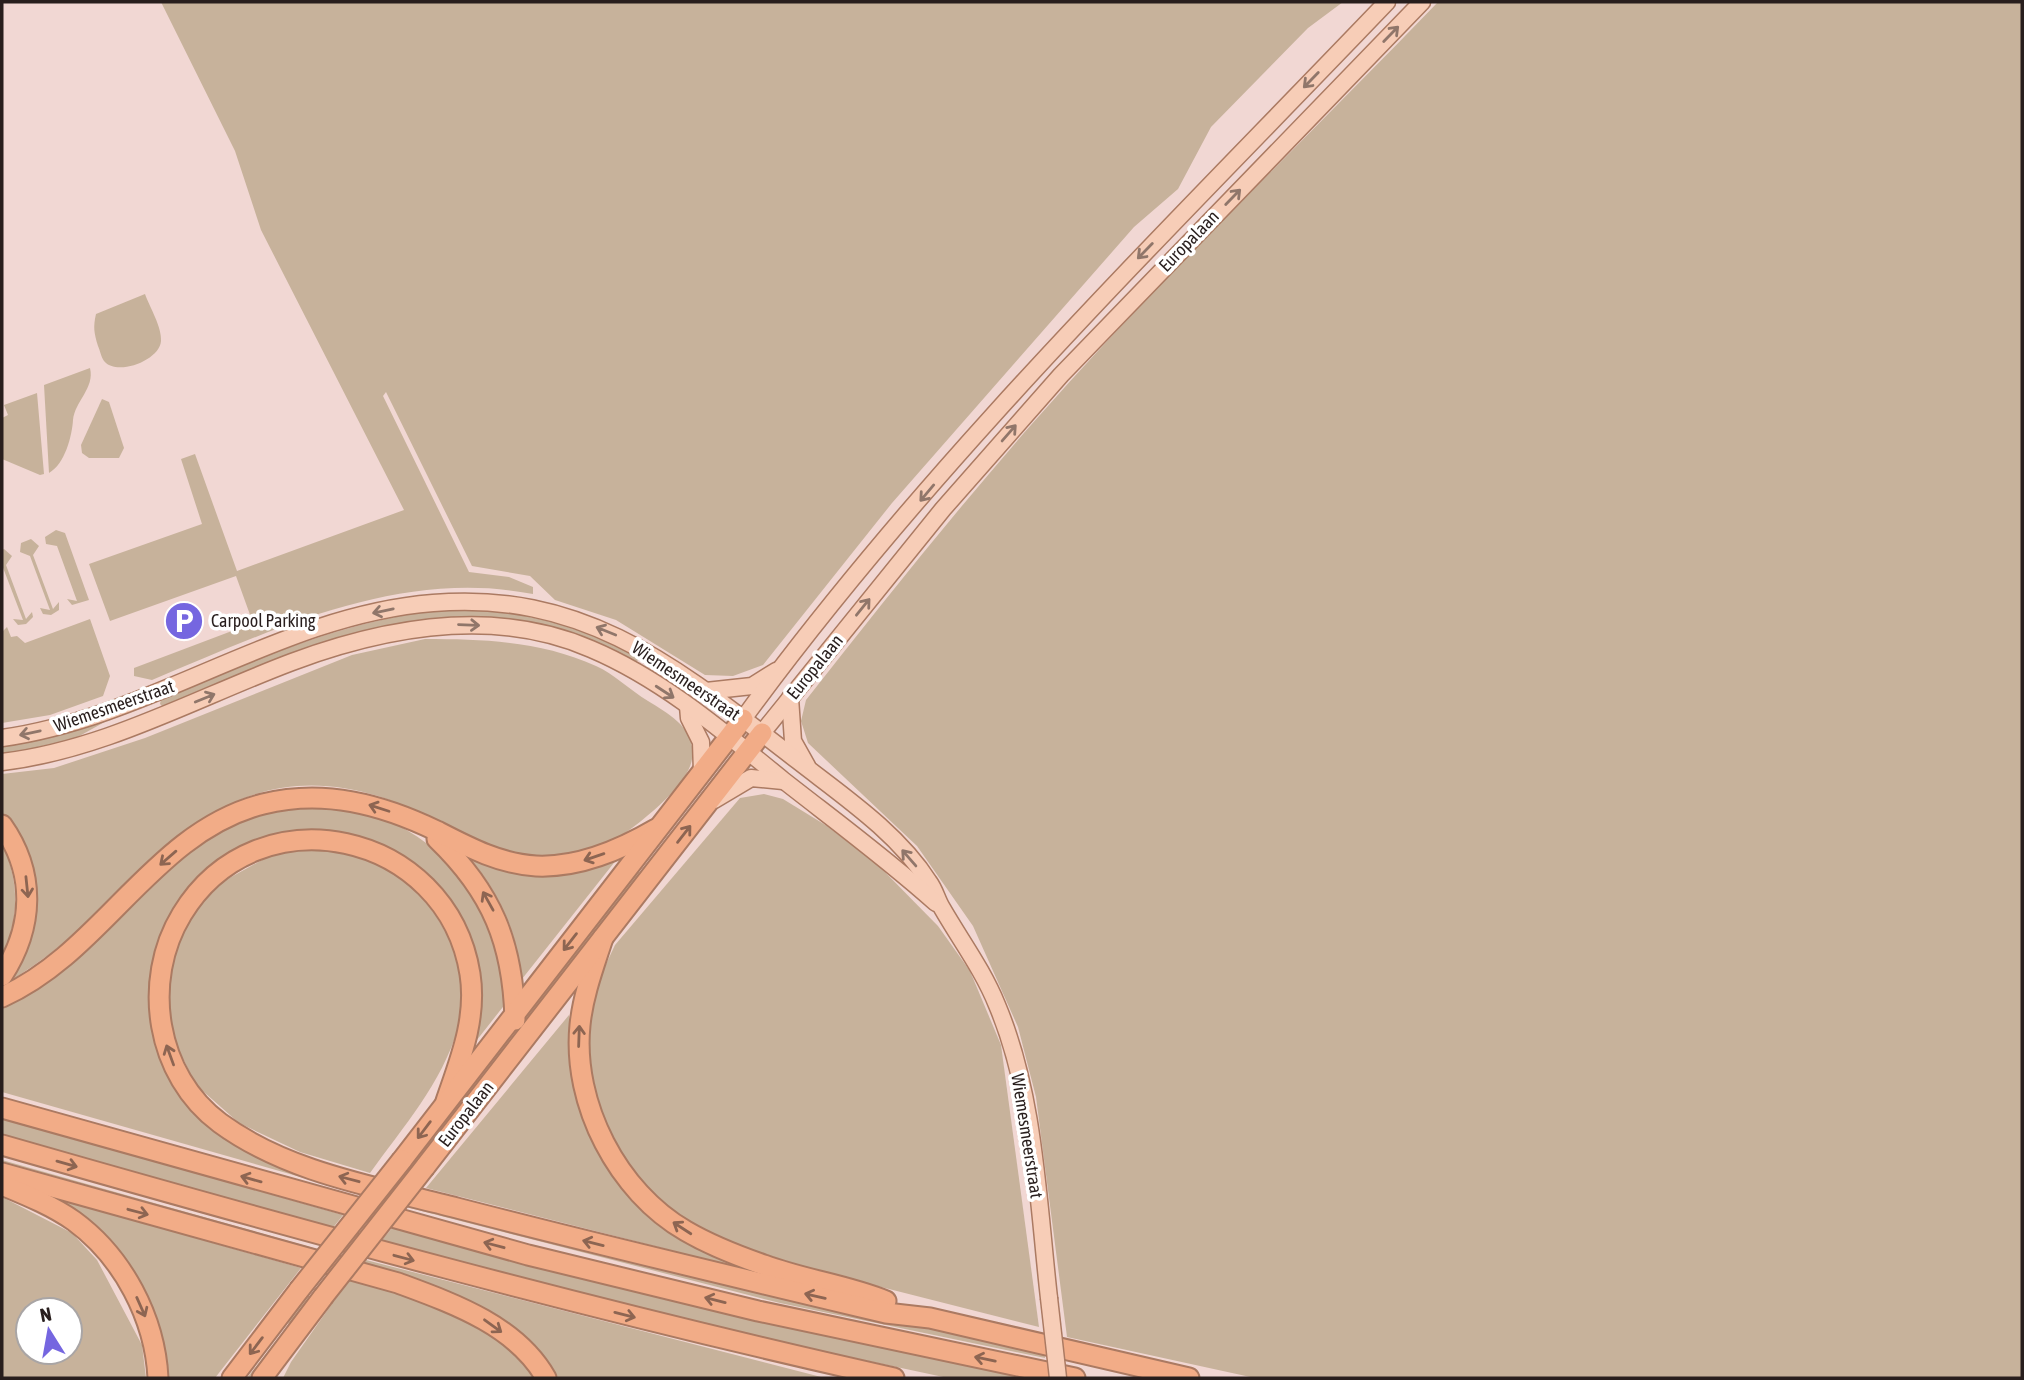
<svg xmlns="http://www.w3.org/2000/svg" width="2024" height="1380" font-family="'Asap Condensed',sans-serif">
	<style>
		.green { fill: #c7b29b; fill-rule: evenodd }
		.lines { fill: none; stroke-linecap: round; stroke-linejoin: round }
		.major-casing { stroke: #ab7a62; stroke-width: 19 }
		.highway-casing { stroke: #ab7a62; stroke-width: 23 }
		.major { stroke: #f7cdb7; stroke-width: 16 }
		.highway { stroke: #f2ac87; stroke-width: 19 }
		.major-bridge-casing { stroke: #ab7a62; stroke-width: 19; stroke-linecap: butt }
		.highway-bridge-casing { stroke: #ab7a62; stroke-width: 23; stroke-linecap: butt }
		.major-bridge { stroke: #f7cdb7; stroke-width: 16 }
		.highway-bridge { stroke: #f2ac87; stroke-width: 19 }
		.oneway { stroke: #90766a }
		.oneway2 { stroke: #8d6552 }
		.labels { text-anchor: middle; stroke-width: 7; stroke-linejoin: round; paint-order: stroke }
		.street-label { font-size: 18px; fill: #281e1d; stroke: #fff }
		.poi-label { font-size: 18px; fill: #281e1d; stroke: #fff; text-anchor: start }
	</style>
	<rect width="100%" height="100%" fill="#f1d7d3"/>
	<g class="green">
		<path d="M 161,2 L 1343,2 L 1308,28 L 1211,127 L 1178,189 L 1134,227 L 892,503 L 763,665 L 733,676 L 705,675 L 616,620 L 555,600 L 530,576 L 472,566 L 386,392 L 383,396 L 469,572 L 509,577 L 533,587 L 533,594 C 398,568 273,630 152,680 L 134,676 L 134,668 L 253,623 L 236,576 L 110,621 L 89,564 L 202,524 L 181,459 L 195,454 L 237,571 L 404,510 L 261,230 L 235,151 Z"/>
		<path d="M 1438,2 L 2022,2 L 2022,1378 L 1255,1378 L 1067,1337 L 1036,1097 L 1018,1027 L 973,926 L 917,846 L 808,743 L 801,721 L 806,700 C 879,607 953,514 1031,425 C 1160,278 1302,143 1438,2 Z"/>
		<path d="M 145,294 C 150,308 162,327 161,341 C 160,360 117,377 104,361 C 101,357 100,350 98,346 C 94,333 93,327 96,314 Z"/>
		<path d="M 90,368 C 95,388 75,401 73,420 C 72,436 65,464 49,473 L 44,385 Z"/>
		<path d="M 37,393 L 44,474 L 40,475 L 2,459 L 2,418 L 8,415 L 4,405 Z"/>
		<path d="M 102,399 L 109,402 L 124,448 L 119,458 L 89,458 L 82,453 L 81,445 Z"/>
		<path d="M 56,530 L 65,533 L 89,600 L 72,605 L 67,599 L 77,601 L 57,546 L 46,544 L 45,537 Z"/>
		<path d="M 31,539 L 39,546 L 33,555 L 53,609 L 59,602 L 59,610 L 51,615 L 43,614 L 40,608 L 50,610 L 30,556 L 20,552 L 21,543 Z"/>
		<path d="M 4,549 L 12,556 L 6,565 L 26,619 L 32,612 L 33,617 L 26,624 L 18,625 L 13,619 L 23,620 L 2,565 L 2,550 Z"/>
		<path d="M 436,610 C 520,608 564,622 640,655 L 636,664 C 607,652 577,636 547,627 C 420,590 279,660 164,708 L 160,704 L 161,699 C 255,660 335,624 436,610 Z"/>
		<path d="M 90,619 L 110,676 L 103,696 L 50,715 L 2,723 L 2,632 L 7,627 L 11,637 L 17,636 L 25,643 Z"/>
		<path d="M 425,639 C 483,639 542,641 596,666 C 614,674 630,690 648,701 C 669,714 697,729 692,759 C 689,779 662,804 647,816 C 625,835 607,846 578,852 C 568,855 556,859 545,860 C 486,862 432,813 378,796 C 335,783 292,781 250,796 C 169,825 125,893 61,945 C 44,959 25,971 6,984 L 29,936 L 2,816 L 2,774 L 54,768 L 145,738 L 352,655 Z"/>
		<path d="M 110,719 L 74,739 L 2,755 L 2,746 Z"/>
		<path d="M 764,794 L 783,799 L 827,826 L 877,864 L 938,926 L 970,971 L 1001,1045 L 1039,1327 L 822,1272 L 719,1240 L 685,1222 L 654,1199 L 616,1151 L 595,1101 L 588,1055 L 592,1003 L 599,979 L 615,945 L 740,798 Z"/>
		<path d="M 293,805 C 315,807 341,805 362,811 C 426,829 474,879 498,939 C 505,957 504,984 506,1003 L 473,1045 C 475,1022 481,995 478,971 C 475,949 464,927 453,908 C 388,805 229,806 173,916 C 165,930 156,949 155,966 C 154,977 159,991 162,1002 C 167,1032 173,1061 178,1091 L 360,1194 L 2,1092 L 2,1005 L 40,984 L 78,958 L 184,852 L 239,819 Z"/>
		<path d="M 2,843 C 20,883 19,918 2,959 Z"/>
		<path d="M 295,851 C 314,851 334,850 353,854 C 422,871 479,958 458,1028 C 442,1083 403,1127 370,1173 L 300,1152 L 239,1123 L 196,1085 L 171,1034 L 165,991 L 179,932 L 215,886 L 271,855 Z"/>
		<path d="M 468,855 C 529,879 555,883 617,859 L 522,979 C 515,926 501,897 468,855 Z"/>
		<path d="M 635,868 L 643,876 L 525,1027 L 525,1010 Z"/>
		<path d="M 569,1015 L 578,1091 L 617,1178 L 772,1276 L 426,1188 Z"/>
		<path d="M 2,1117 L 343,1215 L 332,1229 L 2,1136 Z"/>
		<path d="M 2,1160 L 317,1249 L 312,1255 L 2,1167 Z"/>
		<path d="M 49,1196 L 301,1268 L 215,1378 L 166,1378 L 164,1348 L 153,1311 Z"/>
		<path d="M 2,1197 L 72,1233 L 97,1260 L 142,1345 L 146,1378 L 2,1378 ZM 28,1310 L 70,1310 L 70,1352 L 28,1352 Z"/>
		<path d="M 411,1201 L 1044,1352 L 1045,1358 L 780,1303 L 406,1207 Z"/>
		<path d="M 393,1227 L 1033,1378 L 948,1378 L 700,1325 L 380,1242 Z"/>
		<path d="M 366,1260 L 825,1378 L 558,1378 L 538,1352 L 361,1267 Z"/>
		<path d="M 350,1278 C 415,1300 496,1316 535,1378 L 283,1378 L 291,1362 Z"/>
		<path d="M 305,1294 L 315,1299 L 253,1378 L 247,1378 L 288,1326 L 291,1309 Z"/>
	</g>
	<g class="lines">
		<g class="major-casing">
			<g id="major">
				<path d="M 706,691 L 752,686 L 776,671"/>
				<path d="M 790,698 L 793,741 L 807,766"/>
				<path d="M 688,706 L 689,718 L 701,742 L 702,772"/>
				<path d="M 743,719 C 933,459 1165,234 1387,2"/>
				<path d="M 762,733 L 943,509 L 1061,375 L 1422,2"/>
				<path d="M 2,738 C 153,717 280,615 433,603 C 589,590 683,673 798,761 C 843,796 898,833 929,882 C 935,890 937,900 942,908 C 961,941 983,970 997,1005 C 1035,1095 1038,1202 1049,1298"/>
				<path d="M 2,762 C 104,750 196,698 292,662 C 386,627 495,607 591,649 C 662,679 724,732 783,780 C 834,820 887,859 936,903"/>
				<path d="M 714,800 L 751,778 L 783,781"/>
			</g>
		</g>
		<g class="highway-casing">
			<g id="highway">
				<path d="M 2,825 C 36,873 34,927 2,976"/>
				<path d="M 437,839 C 492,892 513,943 515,1020"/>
				<path d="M 603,938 C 594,966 583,995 580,1025 C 572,1104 618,1192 686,1231 C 710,1245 738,1256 764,1265 C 804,1280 847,1285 886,1301"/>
				<path d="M 2,997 C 103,952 153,832 263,804 C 324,789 381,804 437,831 C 468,847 500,864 536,866 C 579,868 620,850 656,829"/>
				<path d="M 446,1101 C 460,1060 477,1019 470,974 C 447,831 258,789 182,914 C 141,981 156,1076 220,1123 C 288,1173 377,1187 457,1208 C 599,1245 743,1279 886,1313 L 930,1318 L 1189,1378"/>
				<path d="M 2,1108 L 528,1255 L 758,1311 L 1075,1378"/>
				<path d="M 2,1145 C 298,1230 594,1311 894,1378"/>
				<path d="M 402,1160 L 743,719"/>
				<path d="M 425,1167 L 762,733"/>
				<path d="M 2,1173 L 398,1283 C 452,1303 516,1325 546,1378"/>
				<path d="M 2,1185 C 26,1195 53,1206 74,1221 C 123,1257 155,1318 158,1378"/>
				<path d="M 232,1378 L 299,1290"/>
				<path d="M 262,1378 L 323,1297"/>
			</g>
		</g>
		<use href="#major" class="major"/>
		<use href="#highway" class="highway"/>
		<g class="major-bridge-casing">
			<path id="major-bridge" d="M 1049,1298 L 1058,1378"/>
		</g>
		<g class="highway-bridge-casing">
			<g id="highway-bridge">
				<path d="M 299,1290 L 402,1160"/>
				<path d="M 323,1297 L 425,1167"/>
			</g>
		</g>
		<use href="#major-bridge" class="major-bridge"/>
		<use href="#highway-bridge" class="highway-bridge"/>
	</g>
	<defs><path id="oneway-shaft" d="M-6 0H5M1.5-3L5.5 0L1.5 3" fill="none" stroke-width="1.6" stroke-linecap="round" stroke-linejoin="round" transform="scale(1.75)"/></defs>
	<g class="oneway">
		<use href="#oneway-shaft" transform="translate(1391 34) rotate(-46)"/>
		<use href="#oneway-shaft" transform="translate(1311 80) rotate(134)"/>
		<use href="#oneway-shaft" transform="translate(1233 197) rotate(-46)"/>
		<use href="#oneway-shaft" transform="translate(1145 251) rotate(134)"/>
		<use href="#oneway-shaft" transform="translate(1009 433) rotate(-49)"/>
		<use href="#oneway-shaft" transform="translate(927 493) rotate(130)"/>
		<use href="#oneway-shaft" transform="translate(863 607) rotate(-51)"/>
		<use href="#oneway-shaft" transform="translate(383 611) rotate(168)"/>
		<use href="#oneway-shaft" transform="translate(469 625) rotate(2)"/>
		<use href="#oneway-shaft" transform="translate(606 631) rotate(-158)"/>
		<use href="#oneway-shaft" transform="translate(665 692) rotate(33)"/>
		<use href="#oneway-shaft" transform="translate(205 698) rotate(-22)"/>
		<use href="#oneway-shaft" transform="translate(30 733) rotate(168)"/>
		<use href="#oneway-shaft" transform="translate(909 858) rotate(-131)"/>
	</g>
	<g class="oneway2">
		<use href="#oneway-shaft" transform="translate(379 808) rotate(-162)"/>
		<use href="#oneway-shaft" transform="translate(684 834) rotate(-52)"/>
		<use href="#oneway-shaft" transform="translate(594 857) rotate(161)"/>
		<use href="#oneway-shaft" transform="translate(168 858) rotate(139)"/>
		<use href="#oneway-shaft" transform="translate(27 887) rotate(84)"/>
		<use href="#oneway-shaft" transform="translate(488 901) rotate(-119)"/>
		<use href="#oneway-shaft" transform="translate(570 942) rotate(128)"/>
		<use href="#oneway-shaft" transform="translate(579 1036) rotate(-88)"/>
		<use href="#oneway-shaft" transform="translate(170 1055) rotate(-110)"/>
		<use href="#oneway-shaft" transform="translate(424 1130) rotate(127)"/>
		<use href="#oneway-shaft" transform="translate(67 1164) rotate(16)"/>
		<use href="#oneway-shaft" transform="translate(251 1179) rotate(-164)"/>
		<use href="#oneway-shaft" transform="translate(349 1179) rotate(-165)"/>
		<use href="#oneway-shaft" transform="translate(138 1212) rotate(15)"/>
		<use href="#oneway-shaft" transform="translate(682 1228) rotate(-147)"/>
		<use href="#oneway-shaft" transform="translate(593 1243) rotate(-166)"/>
		<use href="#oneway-shaft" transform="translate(494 1245) rotate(-165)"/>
		<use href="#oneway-shaft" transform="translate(404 1258) rotate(15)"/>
		<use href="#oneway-shaft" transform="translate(815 1296) rotate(-167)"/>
		<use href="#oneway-shaft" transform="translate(715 1300) rotate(-166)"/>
		<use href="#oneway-shaft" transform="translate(141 1307) rotate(66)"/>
		<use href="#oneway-shaft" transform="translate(625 1315) rotate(14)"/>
		<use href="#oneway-shaft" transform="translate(493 1326) rotate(36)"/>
		<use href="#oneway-shaft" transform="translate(256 1346) rotate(127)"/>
		<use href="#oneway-shaft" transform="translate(985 1359) rotate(-168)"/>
	</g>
	<defs>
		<g id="parking-disc" transform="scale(2.0125)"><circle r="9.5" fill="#7566e0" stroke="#fff"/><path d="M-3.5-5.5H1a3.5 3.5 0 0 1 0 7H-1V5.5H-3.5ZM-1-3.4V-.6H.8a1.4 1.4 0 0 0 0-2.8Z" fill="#fff"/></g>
	</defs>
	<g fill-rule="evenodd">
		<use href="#parking-disc" x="184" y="621"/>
	</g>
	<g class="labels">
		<g class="street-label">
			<text transform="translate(1189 241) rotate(-46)" y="6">Europalaan</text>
			<text transform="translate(815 667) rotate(-51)" y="6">Europalaan</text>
			<text transform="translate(686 681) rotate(34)" y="6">Wiemesmeerstraat</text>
			<text transform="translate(114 706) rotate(-19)" y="6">Wiemesmeerstraat</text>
			<text transform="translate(466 1114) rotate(-52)" y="6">Europalaan</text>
			<text transform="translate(1027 1136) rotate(81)" y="6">Wiemesmeerstraat</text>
		</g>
		<g class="poi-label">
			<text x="211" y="627">Carpool Parking</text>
		</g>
	</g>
	<rect width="2024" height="1380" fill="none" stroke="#281e1d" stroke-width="7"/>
	<g transform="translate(49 1331) rotate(349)"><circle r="33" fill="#ffffff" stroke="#a9a5a5" stroke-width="2"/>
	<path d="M0-5L12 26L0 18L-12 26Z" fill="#7566e0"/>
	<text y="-10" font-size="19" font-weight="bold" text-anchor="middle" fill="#281e1d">N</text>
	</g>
</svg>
